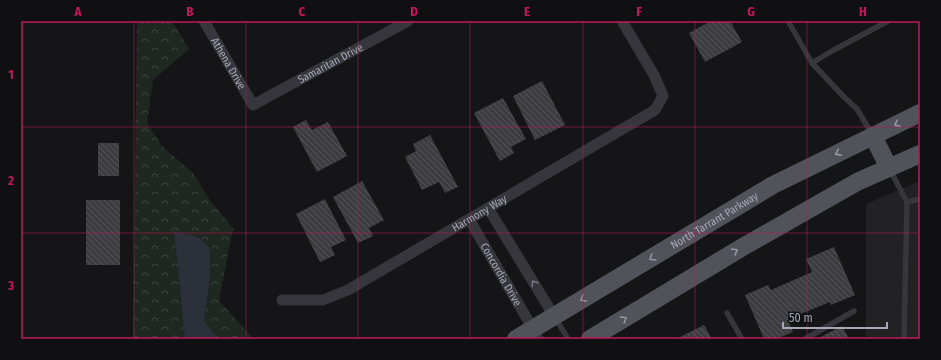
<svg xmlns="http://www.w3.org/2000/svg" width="941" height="360" font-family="'Fira Sans Condensed',sans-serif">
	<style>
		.built { fill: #222124 }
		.forest { fill: url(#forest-crowns) }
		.water { fill: #2b303b }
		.building { fill: url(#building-back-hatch) }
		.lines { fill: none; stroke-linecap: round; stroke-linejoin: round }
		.lane { stroke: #36363c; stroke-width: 5.5 }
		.street { stroke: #36363c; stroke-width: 11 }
		.primary { stroke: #52525b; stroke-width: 18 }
		.oneway { stroke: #9697a5 }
		.oneway2 { stroke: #747580 }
		.grid { fill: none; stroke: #c2185b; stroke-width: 1; stroke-opacity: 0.55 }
		.labels { text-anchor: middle; stroke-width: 3; stroke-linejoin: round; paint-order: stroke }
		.street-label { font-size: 11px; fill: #a7a8b7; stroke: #101012 }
		.neatline { fill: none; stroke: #c2185b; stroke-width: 1.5 }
		.grid-label { font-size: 13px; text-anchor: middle; font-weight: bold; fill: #c2185b }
	</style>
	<defs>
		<pattern id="forest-crowns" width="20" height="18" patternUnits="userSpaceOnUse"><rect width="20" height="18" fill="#1f2721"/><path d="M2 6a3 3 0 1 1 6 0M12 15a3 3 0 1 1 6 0" fill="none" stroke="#3d443f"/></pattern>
		<pattern id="building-back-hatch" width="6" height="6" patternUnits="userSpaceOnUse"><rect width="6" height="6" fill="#3d3c41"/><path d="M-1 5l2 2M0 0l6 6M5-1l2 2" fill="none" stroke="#56555a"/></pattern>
	</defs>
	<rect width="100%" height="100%" fill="#151517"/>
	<path class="built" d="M 920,181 L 920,339 L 866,339 L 866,204 Z"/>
	<path class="forest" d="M 137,21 L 172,21 L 189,49 L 153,80 L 147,123 L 162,146 L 193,173 L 209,199 L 233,228 L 219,301 L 254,339 L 133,339 Z"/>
	<path class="water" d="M 174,232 L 198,237 L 210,248 L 210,275 L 204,321 L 218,339 L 185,339 L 179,276 Z"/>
	<g class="building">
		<path d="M 711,21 L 730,21 L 742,42 L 705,62 L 689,33 Z"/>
		<path d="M 542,81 L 565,125 L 535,140 L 513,96 Z"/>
		<path d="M 503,98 L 526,139 L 511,147 L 514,153 L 500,161 L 474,113 Z"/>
		<path d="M 306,120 L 312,130 L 328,122 L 347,156 L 317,172 L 293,127 Z"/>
		<path d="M 430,135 L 458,187 L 445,193 L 439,182 L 422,190 L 405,157 L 416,151 L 413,144 Z"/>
		<rect x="98" y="143" width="21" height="33"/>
		<path d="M 362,181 L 384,220 L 369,228 L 373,236 L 358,243 L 333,197 Z"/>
		<path d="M 325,199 L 346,240 L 331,247 L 335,255 L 320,262 L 296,214 Z"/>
		<rect x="86" y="200" width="34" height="65"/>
		<path d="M 834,247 L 855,295 L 831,305 L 830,302 L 788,319 L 793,332 L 776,339 L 764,339 L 745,295 L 768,285 L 771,290 L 812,272 L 806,259 Z"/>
		<path d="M 704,325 L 712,339 L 676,339 Z"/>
		<path d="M 842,326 L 848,337 L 843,339 L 817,339 Z"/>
	</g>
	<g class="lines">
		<g class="lane">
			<path d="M 788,21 L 812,63"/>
			<path d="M 872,134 L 857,109 L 844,97 L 812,63 L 832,51 L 888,21"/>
			<path d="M 890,170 L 907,202 L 920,199"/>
			<path d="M 727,313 L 742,339"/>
			<path d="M 556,319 L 568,339"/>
			<path d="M 535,331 L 542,339"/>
			<path d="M 805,339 L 854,311"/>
			<path d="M 904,339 L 907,202"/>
		</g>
		<g class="street">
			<path id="s1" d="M 204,21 L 253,105 L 408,21"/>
			<path d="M 488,208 L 554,316"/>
			<path id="s2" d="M 469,219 L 533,329"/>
			<path id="s3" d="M 282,300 L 323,300 L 348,290 L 655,110 L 663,96 L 654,75 L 622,21"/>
		</g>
		<g class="primary">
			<path d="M 873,136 L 889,168"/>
			<path id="s4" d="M 516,339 L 773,185 L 920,113"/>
			<path d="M 590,339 L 741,248 L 857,182 L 920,154"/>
		</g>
	</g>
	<defs><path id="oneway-chevron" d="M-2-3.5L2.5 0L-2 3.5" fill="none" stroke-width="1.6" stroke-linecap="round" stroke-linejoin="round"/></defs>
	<g class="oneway">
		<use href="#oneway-chevron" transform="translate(897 124) rotate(154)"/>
		<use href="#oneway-chevron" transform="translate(838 153) rotate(154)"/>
		<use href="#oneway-chevron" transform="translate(735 251) rotate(-31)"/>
		<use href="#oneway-chevron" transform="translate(652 258) rotate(149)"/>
		<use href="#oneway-chevron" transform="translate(583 299) rotate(149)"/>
		<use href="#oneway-chevron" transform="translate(624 319) rotate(-31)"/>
	</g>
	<use class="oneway2" href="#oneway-chevron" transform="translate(534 283) rotate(-122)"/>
	<path class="grid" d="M 134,21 L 134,339M 246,21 L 246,339M 358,21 L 358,339M 470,21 L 470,339M 583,21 L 583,339M 695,21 L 695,339M 807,21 L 807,339M 21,127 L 920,127M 21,233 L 920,233"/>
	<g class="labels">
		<g class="street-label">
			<text dy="4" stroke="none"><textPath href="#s1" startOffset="49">Athena Drive</textPath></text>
			<text dy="4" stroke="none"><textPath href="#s1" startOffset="185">Samaritan Drive</textPath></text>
			<text dy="4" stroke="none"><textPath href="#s3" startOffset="220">Harmony Way</textPath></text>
			<text dy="4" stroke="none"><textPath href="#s4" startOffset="231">North Tarrant Parkway</textPath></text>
			<text dy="4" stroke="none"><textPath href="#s2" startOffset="64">Concordia Drive</textPath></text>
		</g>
	</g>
	<rect width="941" height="360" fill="none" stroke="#101012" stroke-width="44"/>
	<path d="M783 322v6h104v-6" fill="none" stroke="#a7a8b7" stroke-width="2"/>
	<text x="789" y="322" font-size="12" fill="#a7a8b7" stroke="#101012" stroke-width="3" paint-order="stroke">50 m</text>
	<rect x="22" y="22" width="897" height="316" class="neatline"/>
	<g class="grid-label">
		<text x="78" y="16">A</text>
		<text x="190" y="16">B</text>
		<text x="302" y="16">C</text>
		<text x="414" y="16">D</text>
		<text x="527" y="16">E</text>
		<text x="639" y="16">F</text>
		<text x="751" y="16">G</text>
		<text x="863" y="16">H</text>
		<text x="11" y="79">1</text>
		<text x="11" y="185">2</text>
		<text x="11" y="290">3</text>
	</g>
</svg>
